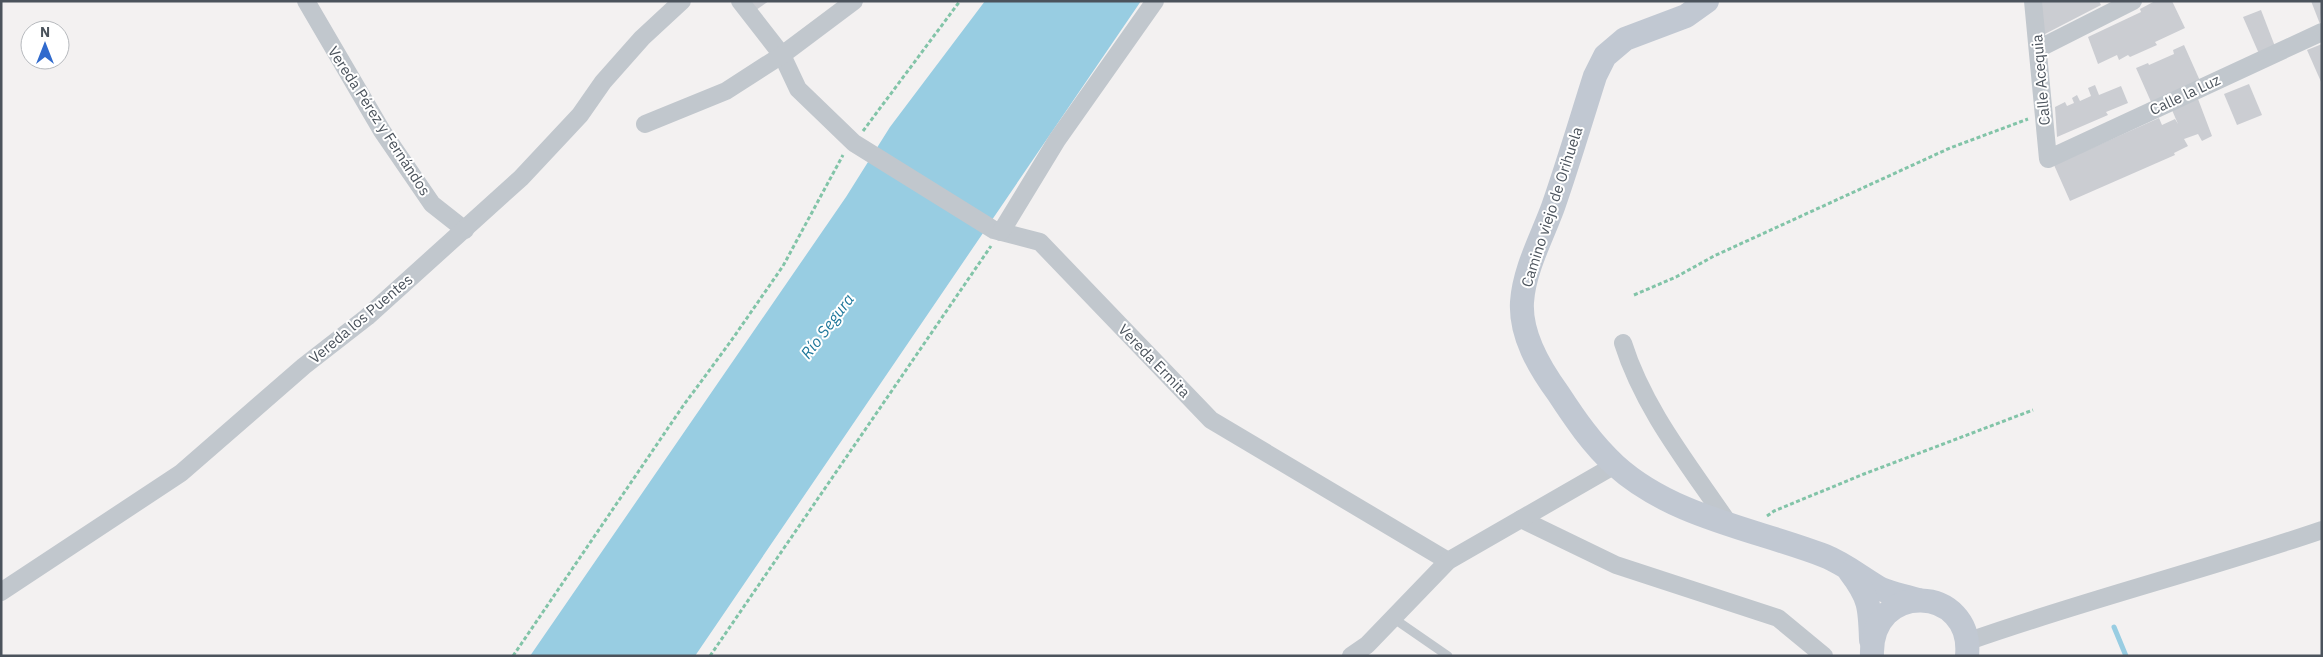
<svg xmlns="http://www.w3.org/2000/svg" width="2323" height="657" font-family="'IBM Plex Sans',sans-serif">
	<style>
		.water { fill: #98cde2 }
		.lines { fill: none; stroke-linecap: round; stroke-linejoin: round }
		.stream { stroke: #98cde2; stroke-width: 5 }
		.building { fill: #cbcdd2 }
		.path { stroke: #82c4a8; stroke-width: 3; stroke-dasharray: 4 2.5; stroke-linecap: butt }
		.lane { stroke: #c1c7cd; stroke-width: 9 }
		.street { stroke: #c1c7cd; stroke-width: 18 }
		.secondary { stroke: #c1c8d2; stroke-width: 24 }
		.labels { text-anchor: middle; stroke-width: 4; stroke-linejoin: round; paint-order: stroke }
		.street-label { font-size: 15px; fill: #4b535c; stroke: #fff }
		.water-label { font-size: 16px; font-style: italic; fill: #1f789b; stroke: #fff }
	</style>
	<rect width="100%" height="100%" fill="#f3f1f1"/>
	<path class="water" d="M 985,1 L 1141,1 L 695,656 L 530,656 L 846,197 L 890,127 Z"/>
	<g class="lines">
		<path class="stream" d="M 2114,627 L 2126,656"/>
	</g>
	<g class="building">
		<path d="M 750,1 L 769,1 L 756,10 Z"/>
		<path d="M 2040,1 L 2099,1 L 2101,5 L 2043,35 Z"/>
		<path d="M 2155,1 L 2172,1 L 2185,28 L 2155,42 L 2157,45 L 2130,57 L 2128,55 L 2119,60 L 2117,55 L 2098,64 L 2088,37 L 2141,12 L 2140,9 Z"/>
		<path d="M 2311,1 L 2322,1 L 2320,24 Z"/>
		<path d="M 2261,10 L 2276,49 L 2260,56 L 2243,17 Z"/>
		<path d="M 2322,44 L 2322,84 L 2307,50 Z"/>
		<path d="M 2184,45 L 2201,83 L 2152,104 L 2136,68 L 2148,63 L 2149,65 L 2174,54 L 2173,50 Z"/>
		<path d="M 2249,84 L 2262,115 L 2237,125 L 2224,94 Z"/>
		<path d="M 2095,85 L 2099,95 L 2121,86 L 2128,103 L 2106,112 L 2108,115 L 2057,137 L 2055,107 L 2065,102 L 2067,106 L 2074,103 L 2072,98 L 2077,95 L 2080,101 L 2091,96 L 2088,88 Z"/>
		<path d="M 2198,99 L 2212,136 L 2202,141 L 2198,134 L 2184,139 L 2188,146 L 2174,153 L 2175,155 L 2070,201 L 2054,165 L 2159,118 L 2162,125 L 2175,119 L 2178,124 L 2172,110 Z"/>
	</g>
	<g class="lines">
		<g class="path">
			<path d="M 863,131 L 960,1"/>
			<path d="M 1634,295 L 1676,277 L 1714,256 L 1950,148 L 2028,119"/>
			<path d="M 1767,516 L 1774,511 L 1864,474 L 2033,410"/>
			<path d="M 513,656 L 683,406 L 731,341 L 783,266 L 843,155"/>
			<path d="M 710,656 L 991,246"/>
		</g>
		<path class="lane" d="M 1393,618 L 1448,656"/>
		<g class="street">
			<path d="M 306,1 L 382,131 L 432,204 L 465,230"/>
			<path d="M 740,1 L 782,55 L 798,89 L 854,143 L 994,230 L 1040,242 L 1211,420 L 1448,561"/>
			<path d="M 2033,1 L 2048,159 L 2322,32"/>
			<path d="M 2038,49 L 2133,1"/>
			<path d="M 645,124 L 726,91 L 782,55 L 854,1"/>
			<path d="M 1001,232 L 1057,140 L 1155,1"/>
			<path d="M 1623,343 C 1644,410 1690,466 1729,524"/>
			<path d="M 1521,519 L 1616,565 L 1778,618 L 1824,656"/>
			<path d="M 1,592 L 181,473 L 304,366 L 367,317 L 521,178 L 580,115 L 603,82 L 642,38 L 682,1"/>
			<path d="M 1969,641 C 2085,600 2205,570 2322,530"/>
			<path d="M 1351,656 L 1367,645 L 1448,561 L 1615,465"/>
		</g>
		<g class="secondary">
			<path d="M 1707,1 L 1686,16 L 1625,39 L 1605,56 L 1595,76 C 1581,120 1568,164 1553,207 C 1542,237 1524,270 1522,302 C 1520,335 1539,367 1558,393 C 1575,419 1592,444 1615,465 C 1672,517 1755,529 1825,556 C 1845,564 1862,578 1881,589 C 1892,594 1906,596 1918,600"/>
			<path d="M 1850,572 C 1870,598 1870,608 1871,640"/>
			<path d="M 1872,656 C 1869,580 1974,584 1967,656"/>
		</g>
	</g>
	<g class="labels">
		<g class="street-label">
			<text transform="translate(2041 80) rotate(-95)" y="5">Calle Acequia</text>
			<text transform="translate(2185 95) rotate(-25)" y="5">Calle la Luz</text>
			<text transform="translate(379 121) rotate(57)" y="5">Vereda Pérez y Fernándos</text>
			<text transform="translate(1552 207) rotate(-72)" y="5">Camino viejo de Orihuela</text>
			<text transform="translate(361 319) rotate(-40)" y="5">Vereda los Puentes</text>
			<text transform="translate(1154 361) rotate(46)" y="5">Vereda Ermita</text>
		</g>
		<g class="water-label">
			<text transform="translate(827 326) rotate(-53)" y="6">Río Segura</text>
		</g>
	</g>
	<rect width="2323" height="657" fill="none" stroke="#4b535c" stroke-width="5"/>
	<g transform="translate(45 45)"><circle r="24" fill="#ffffff" stroke="#b7babe"/>
	<path d="M0-4L9 19L0 12L-9 19Z" fill="#306acd"/>
	<text y="-8" font-size="14" font-weight="bold" text-anchor="middle" fill="#4b535c">N</text>
	</g>
</svg>
